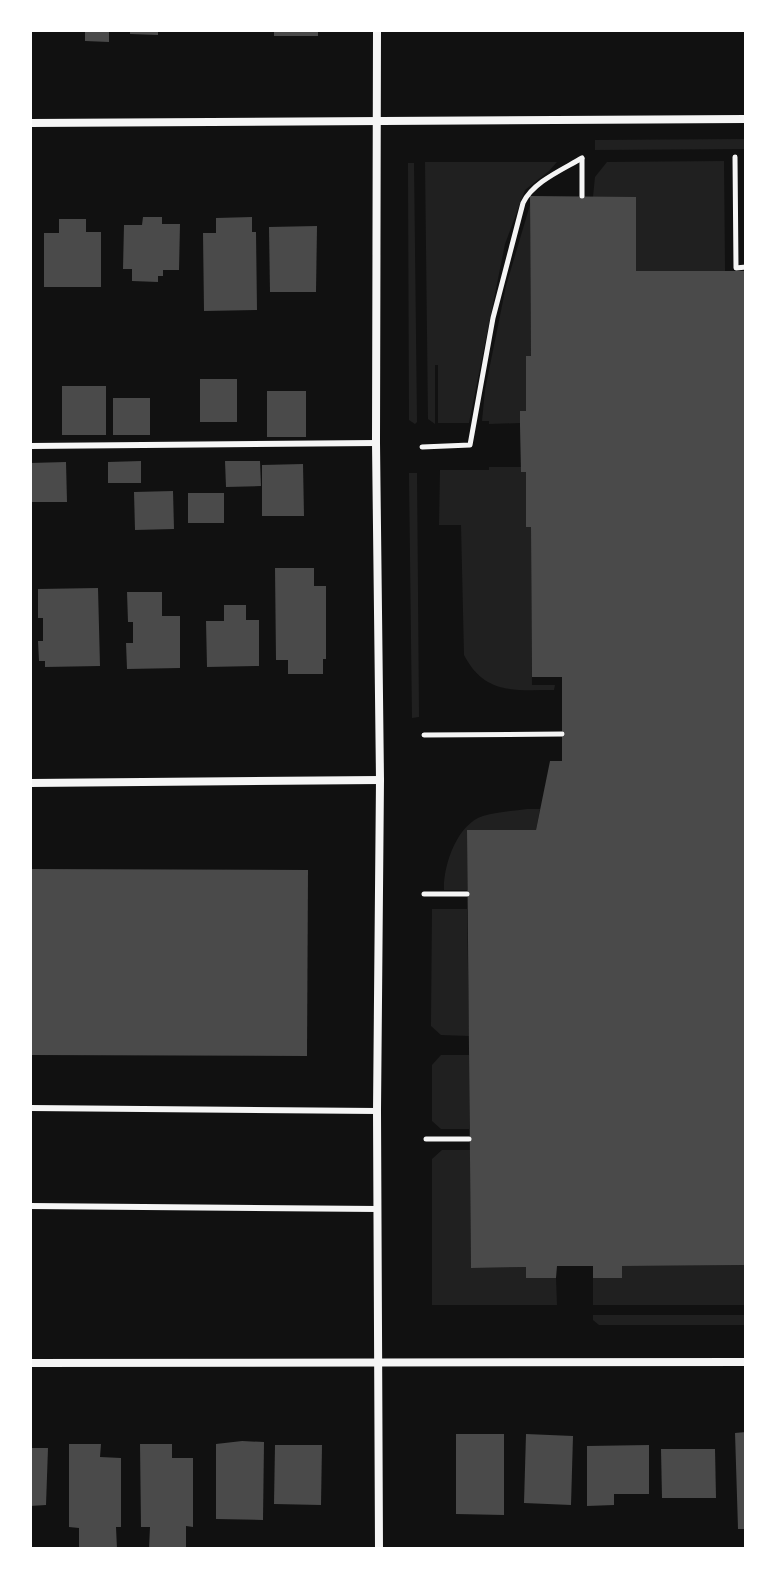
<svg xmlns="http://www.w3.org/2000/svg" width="776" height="1579" font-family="Ubuntu,sans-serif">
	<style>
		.green { fill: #202020 }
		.building { fill: #4a4a4a }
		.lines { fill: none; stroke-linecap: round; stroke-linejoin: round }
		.path { stroke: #f5f5f5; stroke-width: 5 }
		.service { stroke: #f5f5f5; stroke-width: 6 }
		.minor { stroke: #f5f5f5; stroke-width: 8 }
	</style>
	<rect width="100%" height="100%" fill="#111"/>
	<g class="green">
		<path d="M 746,139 L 746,149 L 595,150 L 595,140 Z"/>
		<path d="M 724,161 L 725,271 L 636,271 L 593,197 L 595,177 L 607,162 Z"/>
		<path d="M 425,162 L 557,162 L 549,171 L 525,190 L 505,244 L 469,423 L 438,423 L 438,365 L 435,365 L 435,424 L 428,419 Z"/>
		<path d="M 408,163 L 414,163 L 417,422 L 415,424 L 409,420 Z"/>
		<path d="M 530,205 L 531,356 L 526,357 L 526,411 L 520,411 L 520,423 L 489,424 L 489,421 L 482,421 L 485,390 L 506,286 Z"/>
		<path d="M 489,467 L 521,467 L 521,472 L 526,472 L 526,526 L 531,527 L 532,685 L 555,685 L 554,690 C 514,690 485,695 464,655 L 461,525 L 439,525 L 440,470 L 489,470 Z"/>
		<path d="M 409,473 L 417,473 L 419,717 L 412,718 Z"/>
		<path d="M 527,809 L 540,809 L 536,830 L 467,830 L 467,890 L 444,890 C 443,866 457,824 483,816 C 497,812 513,811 527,809 Z"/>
		<path d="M 432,909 L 467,909 L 469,1036 L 441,1035 L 431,1026 Z"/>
		<path d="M 441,1055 L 469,1055 L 469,1129 L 441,1129 L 432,1121 L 432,1065 Z"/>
		<path d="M 442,1150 L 470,1150 L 471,1268 L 526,1267 L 526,1278 L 556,1278 L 557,1305 L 432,1305 L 432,1159 Z"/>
		<path d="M 746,1265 L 746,1305 L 593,1305 L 593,1278 L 621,1278 L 622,1266 Z"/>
		<path d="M 593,1315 L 746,1315 L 746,1325 L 599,1325 L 593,1320 Z"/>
	</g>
	<g class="building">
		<path d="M 85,30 L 109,30 L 109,42 L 85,41 Z"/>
		<path d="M 130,30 L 158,30 L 158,35 L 130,34 Z"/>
		<rect x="274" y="30" width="44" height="6"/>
		<path d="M 530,196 L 636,197 L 636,271 L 746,271 L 746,1265 L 622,1266 L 622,1278 L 593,1278 L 593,1266 L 557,1266 L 556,1278 L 526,1278 L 526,1267 L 471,1268 L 467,830 L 536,830 L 550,761 L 562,761 L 562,677 L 532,677 L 531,527 L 526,527 L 526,472 L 521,472 L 520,426 L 520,411 L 526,411 L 526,356 L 531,356 Z"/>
		<path d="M 143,217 L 162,217 L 162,224 L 180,224 L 179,270 L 163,270 L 163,276 L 158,276 L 158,282 L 132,281 L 132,269 L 123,269 L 124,225 L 142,225 Z"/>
		<path d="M 252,217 L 252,232 L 256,232 L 257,310 L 204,311 L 203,233 L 216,233 L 216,218 Z"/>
		<path d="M 59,219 L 86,219 L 86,232 L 101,232 L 101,287 L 44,287 L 44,233 L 59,233 Z"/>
		<path d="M 317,226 L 316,292 L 270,292 L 269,227 Z"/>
		<rect x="200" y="379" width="37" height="43"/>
		<rect x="62" y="386" width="44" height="49"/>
		<rect x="267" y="391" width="39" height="46"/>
		<rect x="113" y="398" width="37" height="37"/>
		<path d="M 141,461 L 141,483 L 108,483 L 108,462 Z"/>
		<path d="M 225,461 L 260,461 L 261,486 L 226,487 Z"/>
		<path d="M 66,462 L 67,502 L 31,502 L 30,463 Z"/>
		<path d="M 303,464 L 304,516 L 262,516 L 262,465 Z"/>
		<path d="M 173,491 L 174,529 L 135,530 L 134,492 Z"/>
		<rect x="188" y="493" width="36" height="30"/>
		<path d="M 275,568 L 314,568 L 314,586 L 326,586 L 326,659 L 323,659 L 323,674 L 288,674 L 288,660 L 276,660 Z"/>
		<path d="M 98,588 L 100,666 L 45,667 L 45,661 L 39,661 L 38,641 L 43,641 L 43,618 L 38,618 L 38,589 Z"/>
		<path d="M 127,592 L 162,592 L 162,616 L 180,616 L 180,668 L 127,669 L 126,643 L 133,643 L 133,622 L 128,622 Z"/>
		<path d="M 224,605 L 246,605 L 246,620 L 259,620 L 259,666 L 207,667 L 206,621 L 224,621 Z"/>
		<path d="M 30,869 L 308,870 L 307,1056 L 30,1055 Z"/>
		<path d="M 746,1432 L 746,1529 L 738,1529 L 735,1433 Z"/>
		<path d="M 456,1434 L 504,1434 L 504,1515 L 456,1514 Z"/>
		<path d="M 526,1434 L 573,1436 L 571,1505 L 524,1503 Z"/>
		<path d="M 242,1441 L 264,1442 L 263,1520 L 216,1519 L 216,1444 Z"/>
		<path d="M 69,1444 L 101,1444 L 100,1457 L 121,1458 L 121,1527 L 116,1527 L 117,1549 L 79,1549 L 79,1528 L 69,1527 Z"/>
		<path d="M 140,1444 L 172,1444 L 172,1458 L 193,1458 L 193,1527 L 186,1526 L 186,1549 L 149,1549 L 150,1527 L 141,1527 Z"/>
		<path d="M 275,1445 L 322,1445 L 321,1505 L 274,1504 Z"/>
		<path d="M 649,1445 L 649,1494 L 614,1494 L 614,1505 L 587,1506 L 587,1446 Z"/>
		<path d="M 30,1448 L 48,1448 L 46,1505 L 30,1506 Z"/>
		<path d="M 661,1449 L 715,1449 L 716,1498 L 662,1498 Z"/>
	</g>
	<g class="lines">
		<g class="path">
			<path d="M 735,157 L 736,268 L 746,267"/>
			<path d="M 582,196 L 582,159"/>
			<path d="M 422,447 L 470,445 L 493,318 L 523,203 C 533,182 562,170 582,158"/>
			<path d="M 424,735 L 562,734"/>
			<path d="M 424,894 L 467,894"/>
			<path d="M 426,1139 L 469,1139"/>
		</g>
		<g class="service">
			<path d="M 30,446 L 376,443"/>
			<path d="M 30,1108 L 377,1111"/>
			<path d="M 30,1206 L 378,1209"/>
		</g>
		<g class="minor">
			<path d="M 377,30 L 376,443 L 380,780 L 377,1111 L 379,1549"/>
			<path d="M 30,123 L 746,119"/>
			<path d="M 30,783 L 380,780"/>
			<path d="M 30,1363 L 746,1362"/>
		</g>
	</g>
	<rect width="776" height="1579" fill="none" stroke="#ffffff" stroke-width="64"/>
</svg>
